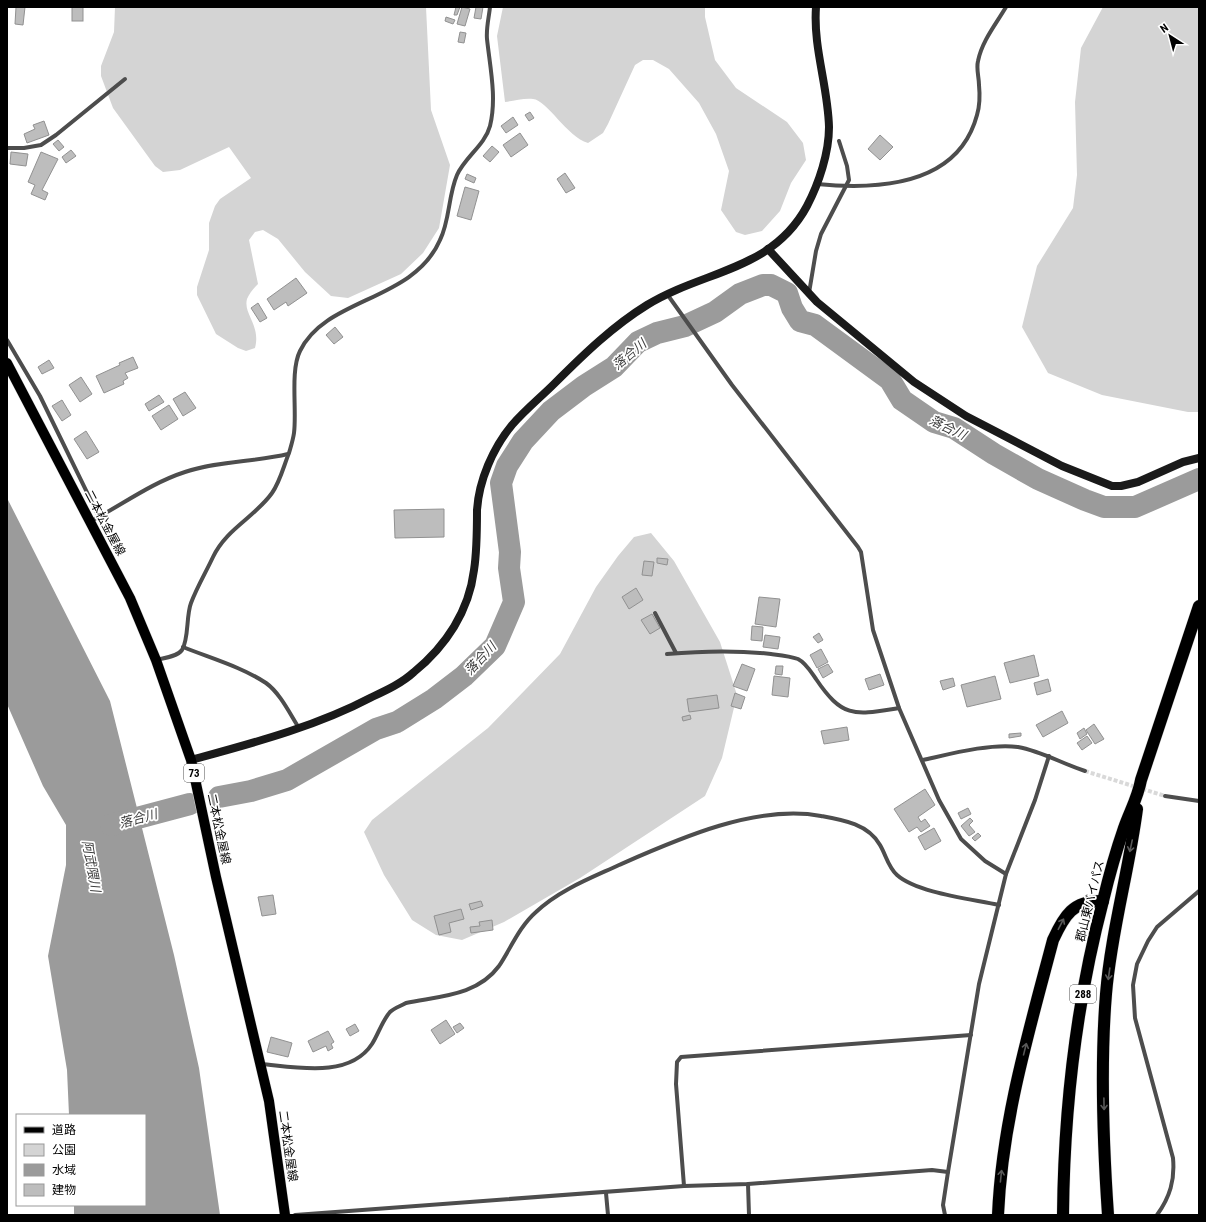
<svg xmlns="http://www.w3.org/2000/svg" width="1206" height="1222" font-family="'Roboto Condensed','Noto Sans JP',sans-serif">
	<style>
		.green { fill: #d4d4d4 }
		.water { fill: #9b9b9b }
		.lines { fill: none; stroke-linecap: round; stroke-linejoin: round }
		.river { stroke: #9b9b9b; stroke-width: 22 }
		.building { fill: #bdbdbd; stroke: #919191 }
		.street-tunnel { stroke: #d9d9d9; stroke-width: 4; stroke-dasharray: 4 2; stroke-linecap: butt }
		.primary-casing { stroke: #dbdbdb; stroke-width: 11 }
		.highway-casing { stroke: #dbdbdb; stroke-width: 13 }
		.street { stroke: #4d4d4d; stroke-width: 4 }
		.secondary { stroke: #1a1a1a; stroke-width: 8 }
		.primary { stroke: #000; stroke-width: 10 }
		.highway { stroke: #000; stroke-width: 12 }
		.oneway { stroke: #595959 }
		.labels { text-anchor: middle; stroke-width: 3.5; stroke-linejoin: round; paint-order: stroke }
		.shield { fill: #fff; stroke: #4c4c4c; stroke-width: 1 }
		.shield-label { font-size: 11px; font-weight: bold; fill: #000 }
		.street-label { font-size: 12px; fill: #000; stroke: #fff }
		.water-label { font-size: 13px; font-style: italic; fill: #3c3c3c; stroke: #fff }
	</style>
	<rect width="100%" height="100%" fill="#fff"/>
	<g class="green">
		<path d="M 115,7 L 426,7 L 431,110 L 450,165 L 439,228 L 423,253 L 401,274 L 348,298 L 331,296 L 305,272 L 278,239 L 263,230 L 255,232 L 249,240 L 258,284 C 254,288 249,294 247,299 C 243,314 261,325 255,348 L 246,351 L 238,348 L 216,334 L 197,295 L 197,287 L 209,250 L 209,223 L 215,206 L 220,199 L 251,178 L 229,147 L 180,170 L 163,172 L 155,166 L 113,108 L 101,76 L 101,66 L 114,32 Z"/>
		<path d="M 503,7 L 705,7 L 705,17 L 715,60 L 736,88 L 787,122 L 803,143 L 806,160 L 791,183 L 780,211 L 762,231 L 745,235 L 736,232 L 721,210 L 729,171 L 716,134 L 699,103 L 669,69 L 653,60 L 643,60 L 635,65 L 608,124 L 603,133 L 588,143 C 567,137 547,100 533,99 C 524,98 513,101 505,102 L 497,36 Z"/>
		<path d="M 1103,7 L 1199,7 L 1199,412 L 1188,412 L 1102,395 L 1048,373 L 1022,327 L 1037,266 L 1073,208 L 1077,175 L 1075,102 L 1081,48 Z"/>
		<path d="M 651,533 L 674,561 L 720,642 L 737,695 L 722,758 L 705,796 L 580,878 L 504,922 L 462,940 L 436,935 L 412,920 L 384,875 L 364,832 L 372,820 L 488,728 L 560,654 L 596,587 L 618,556 L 634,537 Z"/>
	</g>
	<path class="water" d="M 7,498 L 110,701 L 174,955 L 199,1068 L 220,1215 L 74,1215 L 74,1205 L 145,1205 L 145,1115 L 69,1115 L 67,1070 L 48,956 L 66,865 L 66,825 L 43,786 L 7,704 Z"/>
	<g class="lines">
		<g class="river">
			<path d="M 219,797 L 251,791 L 287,780 L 376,729 L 397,722 L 434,699 L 464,676 L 495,646 L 514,602 L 509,568 L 510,552 L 501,483 L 507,466 L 523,441 L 551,411 L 584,386 L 614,367 L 638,342 L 657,333 L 685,326 L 715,312 L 740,294 L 763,285 L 771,285 L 787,293 L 792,308 L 800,321 L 815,325 L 890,380 L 902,400 L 934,422 L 954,428 L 994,454 L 1038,479 L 1085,500 L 1104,507 L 1135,507 L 1199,479"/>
			<path d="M 111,825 L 190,804"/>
		</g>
	</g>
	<g class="building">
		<path d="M 16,7 L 25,7 L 23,25 L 15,24 Z"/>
		<rect x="72" y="7" width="11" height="14"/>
		<path d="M 456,7 L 460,7 L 457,15 L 454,15 Z"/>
		<path d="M 462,7 L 470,9 L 465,26 L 457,24 Z"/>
		<path d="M 476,7 L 483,7 L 481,19 L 474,18 Z"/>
		<path d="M 446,17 L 455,20 L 453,24 L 445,21 Z"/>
		<path d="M 460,32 L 466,33 L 464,43 L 458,42 Z"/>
		<path d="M 530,112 L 534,118 L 529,121 L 525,115 Z"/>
		<path d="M 513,117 L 518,125 L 506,133 L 501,126 Z"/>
		<path d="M 44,121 L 49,135 L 27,143 L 24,134 L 35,129 L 33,125 Z"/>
		<path d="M 520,133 L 528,145 L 511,157 L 503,145 Z"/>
		<path d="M 880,135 L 893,147 L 880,160 L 868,149 Z"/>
		<path d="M 58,140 L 64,147 L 59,151 L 53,144 Z"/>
		<path d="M 492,146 L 499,152 L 490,162 L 483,156 Z"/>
		<path d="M 71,150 L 76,156 L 66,163 L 62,157 Z"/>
		<path d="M 11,152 L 28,154 L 26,166 L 10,164 Z"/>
		<path d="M 41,152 L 58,159 L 42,190 L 48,193 L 45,200 L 31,194 L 35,185 L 28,182 Z"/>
		<path d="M 565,173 L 575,188 L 566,193 L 557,179 Z"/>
		<path d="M 467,174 L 476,178 L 474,183 L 465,179 Z"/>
		<path d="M 465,187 L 479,191 L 471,220 L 457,216 Z"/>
		<path d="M 296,278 L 307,293 L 288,306 L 286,302 L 274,310 L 267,299 Z"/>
		<path d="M 258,303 L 267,318 L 260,322 L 251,308 Z"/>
		<path d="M 335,327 L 343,337 L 334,344 L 326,335 Z"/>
		<path d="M 133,357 L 138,368 L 125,373 L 128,378 L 123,381 L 124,384 L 104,393 L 96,376 L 120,365 L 119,363 Z"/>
		<path d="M 49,360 L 54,368 L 42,374 L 38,367 Z"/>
		<path d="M 81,377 L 92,394 L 80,402 L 69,385 Z"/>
		<path d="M 185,392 L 196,408 L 183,416 L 173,399 Z"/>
		<path d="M 159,395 L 164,402 L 149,411 L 145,404 Z"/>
		<path d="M 62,400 L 71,415 L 62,421 L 52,406 Z"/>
		<path d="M 169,405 L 178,419 L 161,430 L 152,416 Z"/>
		<path d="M 86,431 L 99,452 L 87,459 L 74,439 Z"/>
		<path d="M 444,509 L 444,537 L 395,538 L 394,510 Z"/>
		<path d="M 657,558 L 668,559 L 667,565 L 657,563 Z"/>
		<path d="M 644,561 L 654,562 L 652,576 L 642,575 Z"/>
		<path d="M 636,588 L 643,600 L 629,609 L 622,597 Z"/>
		<path d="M 759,597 L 780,599 L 776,627 L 755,624 Z"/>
		<path d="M 652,614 L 660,628 L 650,634 L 641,620 Z"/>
		<path d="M 752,626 L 763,627 L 762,641 L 751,640 Z"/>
		<path d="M 819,633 L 823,640 L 818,643 L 813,637 Z"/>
		<path d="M 765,635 L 780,637 L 778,649 L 763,647 Z"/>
		<path d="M 821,649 L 828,662 L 817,668 L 810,655 Z"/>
		<path d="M 1034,655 L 1039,676 L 1010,683 L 1004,663 Z"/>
		<path d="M 742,664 L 755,669 L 747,691 L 733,686 Z"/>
		<path d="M 828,664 L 833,672 L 823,678 L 818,669 Z"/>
		<path d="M 776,666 L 783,666 L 782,675 L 775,674 Z"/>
		<path d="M 880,674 L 884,685 L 869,690 L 865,679 Z"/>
		<path d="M 774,676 L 790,678 L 788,697 L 772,695 Z"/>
		<path d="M 995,676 L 1001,699 L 967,707 L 961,685 Z"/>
		<path d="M 953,678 L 955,686 L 943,690 L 940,681 Z"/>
		<path d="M 1048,679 L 1051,691 L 1037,695 L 1034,683 Z"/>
		<path d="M 735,693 L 745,697 L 741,709 L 731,706 Z"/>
		<path d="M 717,695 L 719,708 L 689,712 L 687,699 Z"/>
		<path d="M 1062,711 L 1068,723 L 1043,737 L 1036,725 Z"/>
		<path d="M 690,715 L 691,719 L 683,721 L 682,717 Z"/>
		<path d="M 1094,724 L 1104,739 L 1095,744 L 1086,730 Z"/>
		<path d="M 847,727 L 849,740 L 824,744 L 821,731 Z"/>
		<path d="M 1084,728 L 1087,734 L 1080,739 L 1077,733 Z"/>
		<path d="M 1021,733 L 1021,736 L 1009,738 L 1009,734 Z"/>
		<path d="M 1087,736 L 1092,743 L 1082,750 L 1077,743 Z"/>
		<path d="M 925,789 L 935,805 L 918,817 L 921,822 L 925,819 L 930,826 L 921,832 L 917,827 L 909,832 L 894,809 Z"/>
		<path d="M 968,808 L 971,814 L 961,819 L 958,813 Z"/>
		<path d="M 970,818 L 973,821 L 969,825 L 975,832 L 969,836 L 961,826 Z"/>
		<path d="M 934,828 L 941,841 L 925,850 L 918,837 Z"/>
		<path d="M 978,833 L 981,836 L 975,841 L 972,838 Z"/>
		<path d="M 273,895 L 276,914 L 262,916 L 258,897 Z"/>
		<path d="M 481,901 L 483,906 L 471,910 L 469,904 Z"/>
		<path d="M 461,909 L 464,919 L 449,923 L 451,932 L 439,935 L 434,916 Z"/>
		<path d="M 492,920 L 493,930 L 471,933 L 470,927 L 480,926 L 479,922 Z"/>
		<path d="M 446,1020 L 455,1034 L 440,1044 L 431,1030 Z"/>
		<path d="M 460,1023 L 464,1028 L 457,1033 L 453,1027 Z"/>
		<path d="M 355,1024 L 359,1031 L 350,1036 L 346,1029 Z"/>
		<path d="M 328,1031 L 334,1042 L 331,1044 L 333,1048 L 328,1051 L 326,1046 L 313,1052 L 308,1041 Z"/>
		<path d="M 271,1037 L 292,1043 L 288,1057 L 267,1052 Z"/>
	</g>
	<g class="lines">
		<path class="street-tunnel" d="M 1085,771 L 1165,796"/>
		<g class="primary-casing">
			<path id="primary" d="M 7,363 L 130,598 L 156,660 L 191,760 L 216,877 L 269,1101 L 285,1215"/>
		</g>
		<g class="highway-casing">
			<g id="highway">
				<path d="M 998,1215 C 1002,1121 1029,1031 1053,940 C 1064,916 1073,900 1103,901"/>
				<path d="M 1063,1215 C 1064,1109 1076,1004 1103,901 C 1109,876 1116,851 1124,828 C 1130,811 1138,797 1141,780 L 1199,606"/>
				<path d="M 1108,1215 C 1103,1142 1100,1067 1106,994 C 1111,932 1129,871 1137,809"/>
			</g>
		</g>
		<g class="street">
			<path d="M 7,148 L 24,148 L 41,145 L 56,135 L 125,79"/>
			<path d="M 817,184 C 878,190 958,186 977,115 C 980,105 980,95 979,85 C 979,77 976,69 978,61 C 982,41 996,24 1006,7"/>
			<path d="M 809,293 L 816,251 L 821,234 L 849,180 L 847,166 L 839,141"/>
			<path d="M 667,294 L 732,385 L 858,547 L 861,552 L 873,630 L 899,708 L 939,800 L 961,839 L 985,861 L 1006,874"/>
			<path d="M 7,340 L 40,396 L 99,517"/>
			<path d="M 91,521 C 122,505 151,483 185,472 C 217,461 255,462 288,454"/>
			<path d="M 655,613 L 676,653"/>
			<path d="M 183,647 C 210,658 242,667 266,683 C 280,693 290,714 299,728"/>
			<path d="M 667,654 C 702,651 735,650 771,654 C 779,655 790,656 798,659 C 806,663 811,672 816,679 C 843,719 855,715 899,708"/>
			<path d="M 156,660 C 164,658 177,657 182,650 C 189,639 186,616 191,603 C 197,587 206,572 213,557 C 226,529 255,517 272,493 C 280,482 284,465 289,453 C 291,446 293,440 294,433 C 297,410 290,371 300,351 C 326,297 413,302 440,240 C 450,220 448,196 457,175 C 465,157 485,145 490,126 C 497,98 490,67 487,39 C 486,28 489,17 490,7"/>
			<path d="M 923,760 C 950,754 991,743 1018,747 C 1041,751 1063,764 1085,771"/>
			<path d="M 1165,796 L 1199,801"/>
			<path d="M 261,1064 C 295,1067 349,1079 372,1044 C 378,1035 382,1021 390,1012 C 394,1008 401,1006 406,1003 C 439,996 477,996 499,966 C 511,948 519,927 536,912 C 559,890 591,878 619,865 C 678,839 756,804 821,816 C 843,820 868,824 880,845 C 886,855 888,867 897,875 C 917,893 972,899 999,905"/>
			<path d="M 748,1184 L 749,1215"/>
			<path d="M 684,1186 L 676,1084 L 677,1062 L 681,1057 L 971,1035"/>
			<path d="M 606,1193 L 608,1215"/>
			<path d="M 295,1215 L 684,1186 L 748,1184 L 932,1170 L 948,1172"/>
			<path d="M 945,1215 L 943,1205 L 948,1172 L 979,984 L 1006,874 L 1035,800 L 1049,756"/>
			<path d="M 1157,1215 C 1170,1197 1175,1180 1173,1158 L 1135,1018 L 1133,985 L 1137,964 L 1148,941 L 1157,927 L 1199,891"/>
		</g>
		<g class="secondary">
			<path d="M 768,249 L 817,302 L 914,382 L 966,416 L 1062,466 L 1112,486 L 1121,486 L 1138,482 L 1183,462 L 1199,458"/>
			<path d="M 191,760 C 253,743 315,727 372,697 C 387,690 402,683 414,672 C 446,646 469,611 474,570 C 477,551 477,530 477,510 C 479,480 493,448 512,425 C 525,410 541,397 555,383 C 584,354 613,326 647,305 C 704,270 772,271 807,206 C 819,183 829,153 829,127 C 828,86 813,48 816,7"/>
		</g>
		<use href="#primary" class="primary"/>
		<use href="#highway" class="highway"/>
	</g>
	<defs><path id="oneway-shaft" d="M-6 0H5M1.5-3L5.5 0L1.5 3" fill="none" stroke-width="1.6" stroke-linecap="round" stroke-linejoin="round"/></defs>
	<g class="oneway">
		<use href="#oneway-shaft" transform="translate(1131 846) rotate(102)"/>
		<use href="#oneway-shaft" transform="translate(1061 924) rotate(-63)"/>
		<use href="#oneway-shaft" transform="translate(1109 974) rotate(98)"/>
		<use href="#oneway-shaft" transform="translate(1025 1049) rotate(-76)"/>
		<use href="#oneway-shaft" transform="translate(1104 1104) rotate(89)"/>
		<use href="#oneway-shaft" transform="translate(1001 1176) rotate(-84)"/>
	</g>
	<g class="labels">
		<g class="shield">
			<rect x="184" y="764" width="20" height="18" rx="3"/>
			<rect x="1070" y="985" width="26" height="18" rx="3"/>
		</g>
		<g class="shield-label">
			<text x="194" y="777">73</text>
			<text x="1083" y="998">288</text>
		</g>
		<g class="street-label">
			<text transform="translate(105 523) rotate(62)" y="4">二本松金屋線</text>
			<text transform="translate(219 829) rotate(78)" y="4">二本松金屋線</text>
			<text transform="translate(1090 901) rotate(-76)" y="4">郡山東バイパス</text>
			<text transform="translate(288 1146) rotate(82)" y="4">二本松金屋線</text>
		</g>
		<g class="water-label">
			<text transform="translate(629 354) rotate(-40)" y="5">落合川</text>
			<text transform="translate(948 427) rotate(26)" y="5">落合川</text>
			<text transform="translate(480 658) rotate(-47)" y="5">落合川</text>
			<text transform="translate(138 818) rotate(-15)" y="5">落合川</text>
			<text transform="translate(92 866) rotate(80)" y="5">阿武隈川</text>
		</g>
	</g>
	<rect width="1206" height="1222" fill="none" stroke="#000000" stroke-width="16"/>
	<rect x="16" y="1114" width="130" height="92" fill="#ffffff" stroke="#999999"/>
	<rect x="24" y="1127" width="20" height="6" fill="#000000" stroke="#999999"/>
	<text x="52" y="1134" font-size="12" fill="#000000">道路</text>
	<rect x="24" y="1144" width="20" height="12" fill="#d4d4d4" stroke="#999999"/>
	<text x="52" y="1154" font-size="12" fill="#000000">公園</text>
	<rect x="24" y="1164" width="20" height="12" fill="#9b9b9b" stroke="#999999"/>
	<text x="52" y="1174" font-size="12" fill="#000000">水域</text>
	<rect x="24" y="1184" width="20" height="12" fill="#bdbdbd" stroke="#999999"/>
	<text x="52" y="1194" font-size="12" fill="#000000">建物</text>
	<g transform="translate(1170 36) rotate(324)" stroke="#ffffff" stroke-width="3" paint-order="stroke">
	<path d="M0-3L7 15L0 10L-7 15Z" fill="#000000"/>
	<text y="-6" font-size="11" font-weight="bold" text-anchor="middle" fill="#000000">N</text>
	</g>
</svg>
